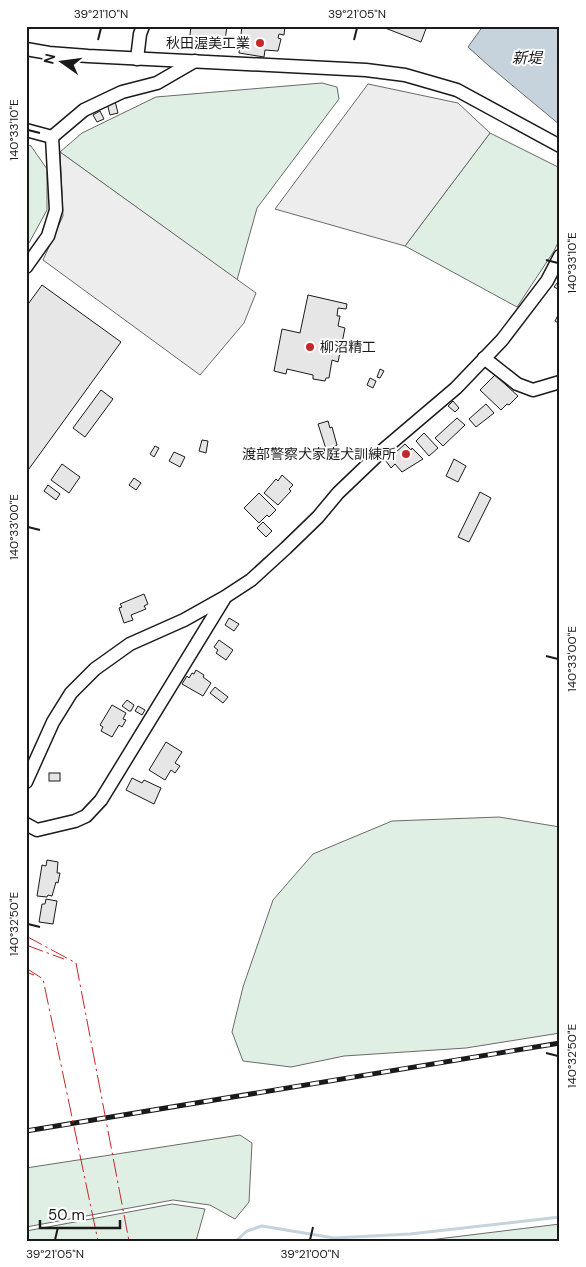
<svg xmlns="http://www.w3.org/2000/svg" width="586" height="1267" font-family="'DM Sans','Noto Sans JP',sans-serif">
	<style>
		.green { fill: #e0efe3; stroke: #6a6a6a }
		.parking { fill: #ededed; stroke: #6a6a6a }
		.water { fill: #c6d2dc; stroke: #6a6a6a }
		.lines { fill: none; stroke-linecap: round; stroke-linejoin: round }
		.stream { stroke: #c6d2dc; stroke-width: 3 }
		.building { fill: #e6e6e6; stroke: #1a1a1a }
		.minor-casing { stroke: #1a1a1a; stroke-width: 15 }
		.minor { stroke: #fff; stroke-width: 12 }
		.rail-casing { stroke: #1a1a1a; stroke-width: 5 }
		.rail { stroke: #fff; stroke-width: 3; stroke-dasharray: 9; stroke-linecap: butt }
		.power { stroke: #c62828; stroke-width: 1; stroke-dasharray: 18 4 2.5 4; stroke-linecap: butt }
		.ticks { fill: none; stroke: #1a1a1a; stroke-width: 2 }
		.poi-dot { fill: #c62828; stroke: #fff; stroke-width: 2 }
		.labels { text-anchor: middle; stroke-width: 4; stroke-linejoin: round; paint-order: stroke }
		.poi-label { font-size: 14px; fill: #1a1a1a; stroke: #fff; text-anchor: end }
		.water-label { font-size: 15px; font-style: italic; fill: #1a1a1a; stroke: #fff }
		.neatline { fill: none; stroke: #1a1a1a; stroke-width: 2 }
		.ticks-label { font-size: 12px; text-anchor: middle; fill: #1a1a1a }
	</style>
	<rect width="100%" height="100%" fill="#fff"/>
	<g class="green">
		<path d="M 322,83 L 337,87 L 339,99 L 257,208 L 237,280 L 60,152 L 82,133 L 156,97 Z"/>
		<path d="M 490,133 L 560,168 L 560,238 L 554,251 L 517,307 L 405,246 Z"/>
		<path d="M 26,144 L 31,146 L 47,169 L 47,210 L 29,243 L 26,240 Z"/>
		<path d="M 499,817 L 560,827 L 560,1033 L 466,1048 L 344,1056 L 291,1067 L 243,1061 L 232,1032 L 243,987 L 273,900 L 313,854 L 392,821 Z"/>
		<path d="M 240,1135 L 252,1143 L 249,1202 L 235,1219 L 210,1205 L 173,1200 L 26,1227 L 26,1168 Z"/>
		<path d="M 172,1204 L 205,1209 L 196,1241 L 26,1241 L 26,1231 Z"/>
		<path d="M 560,1224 L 560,1241 L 421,1241 Z"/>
	</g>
	<g class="parking">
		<path d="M 368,84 L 458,103 L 490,133 L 405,246 L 275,209 Z"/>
		<path d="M 60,152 L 256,293 L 244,323 L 200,375 L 43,260 L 63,216 Z"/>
	</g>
	<path class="water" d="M 483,26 L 560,26 L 560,125 L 489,66 L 468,47 Z"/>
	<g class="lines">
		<path class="stream" d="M 236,1241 L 247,1231 L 262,1226 L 334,1238 L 410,1234 L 560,1217"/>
	</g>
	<g class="building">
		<path d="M 191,26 L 227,26 L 224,48 L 189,44 Z"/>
		<path d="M 242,26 L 285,26 L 284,35 L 279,34 L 278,38 L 281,39 L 278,51 L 265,50 L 264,57 L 239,53 Z"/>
		<path d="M 380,26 L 427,26 L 421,42 Z"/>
		<path d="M 115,101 L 118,113 L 110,115 L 107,103 Z"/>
		<path d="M 100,111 L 104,119 L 97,122 L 93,115 Z"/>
		<path d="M 560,279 L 560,290 L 554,287 Z"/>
		<path d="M 42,285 L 121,342 L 26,473 L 26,307 Z"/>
		<path d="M 308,295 L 347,304 L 346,309 L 338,308 L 337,316 L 340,316 L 338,326 L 345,328 L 338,362 L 332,360 L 329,378 L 326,378 L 325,381 L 313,379 L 313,375 L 287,369 L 286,374 L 274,371 L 282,329 L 300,333 Z"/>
		<path d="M 558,315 L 560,316 L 560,324 L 555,321 Z"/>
		<path d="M 380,369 L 384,371 L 380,378 L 377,377 Z"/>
		<path d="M 495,375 L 518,396 L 509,405 L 507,404 L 501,410 L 480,390 Z"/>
		<path d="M 370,378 L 376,381 L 373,388 L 367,385 Z"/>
		<path d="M 101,390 L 113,399 L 85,437 L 73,428 Z"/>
		<path d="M 453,401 L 459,408 L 455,412 L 448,406 Z"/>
		<path d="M 486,404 L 494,413 L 476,427 L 469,419 Z"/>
		<path d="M 457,418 L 465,425 L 443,446 L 435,438 Z"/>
		<path d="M 328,421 L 330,428 L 332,427 L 337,445 L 326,449 L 318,424 Z"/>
		<path d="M 424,433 L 438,448 L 429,456 L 416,441 Z"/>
		<path d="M 202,440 L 208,441 L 206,453 L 199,451 Z"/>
		<path d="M 405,444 L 411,450 L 412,448 L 423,459 L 402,472 L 395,464 L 391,468 L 386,461 Z"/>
		<path d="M 155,446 L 159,448 L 154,457 L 150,454 Z"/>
		<path d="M 174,452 L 185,457 L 180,467 L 169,461 Z"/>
		<path d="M 454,459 L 466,466 L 458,482 L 446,476 Z"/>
		<path d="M 62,464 L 80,477 L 69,493 L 51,480 Z"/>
		<path d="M 282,475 L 293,485 L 289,489 L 291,491 L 278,505 L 264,493 L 276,479 L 278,481 Z"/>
		<path d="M 134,478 L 141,483 L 136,490 L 129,485 Z"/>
		<path d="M 48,485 L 60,494 L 56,500 L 44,491 Z"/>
		<path d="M 480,492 L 491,498 L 469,542 L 458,537 Z"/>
		<path d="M 259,493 L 276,510 L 269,517 L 267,515 L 259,523 L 244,508 Z"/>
		<path d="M 263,522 L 272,531 L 266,537 L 257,528 Z"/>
		<path d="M 144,594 L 148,604 L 144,606 L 146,609 L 131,615 L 133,620 L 124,623 L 119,608 L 122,607 L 120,604 Z"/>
		<path d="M 229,618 L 239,624 L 234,631 L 225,625 Z"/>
		<path d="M 219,640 L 233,650 L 226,660 L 216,653 L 218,650 L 214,647 Z"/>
		<path d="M 196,670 L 204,675 L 203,677 L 211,683 L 203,696 L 182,684 L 187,676 L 189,678 L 192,673 L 194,674 Z"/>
		<path d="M 215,687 L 228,697 L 223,703 L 210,693 Z"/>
		<path d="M 127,700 L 134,705 L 131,711 L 129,711 L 122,706 Z"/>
		<path d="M 112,705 L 126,713 L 123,719 L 126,720 L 122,727 L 119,725 L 112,737 L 101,731 L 103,727 L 100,725 Z"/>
		<path d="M 138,706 L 145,710 L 142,715 L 135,711 Z"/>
		<path d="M 166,742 L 182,752 L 175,763 L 180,766 L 175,773 L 171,770 L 165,780 L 149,770 Z"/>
		<rect x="49" y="773" width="11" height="8"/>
		<path d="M 132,778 L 142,783 L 144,780 L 161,788 L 154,804 L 126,790 Z"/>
		<path d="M 47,860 L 58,862 L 57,873 L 60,873 L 58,883 L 56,882 L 52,896 L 48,895 L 47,897 L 37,896 L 42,865 L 46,866 Z"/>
		<path d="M 46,899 L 57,901 L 53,924 L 39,922 L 42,904 L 45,904 Z"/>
	</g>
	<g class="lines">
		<g class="minor-casing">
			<g id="minor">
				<path d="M 26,49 L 49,53 L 88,56 L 366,70 L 405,75 L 457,90 L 560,146"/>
				<path d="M 137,59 L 140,34 L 143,26"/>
				<path d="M 26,130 L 52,137 L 56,210 L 48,236 L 26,267"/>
				<path d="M 52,137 L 84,110 L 122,92 L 157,83 L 195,61"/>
				<path d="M 484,358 L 517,384 L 533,390 L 560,382"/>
				<path d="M 26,782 L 53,722 L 71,693 L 95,669 L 130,644 L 184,620 L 225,597 L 251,580 L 286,548 L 318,517 L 338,493 L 383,450 L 456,388 L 502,340 L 547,281 L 560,256"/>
				<path d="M 26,824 L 37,830 L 75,821 L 86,816 L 101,800 L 224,599"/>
			</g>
		</g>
		<use href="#minor" class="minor"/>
		<g class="rail-casing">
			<path id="rail" d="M 26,1131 L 560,1043"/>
		</g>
		<use href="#rail" class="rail"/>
		<g class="power">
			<path d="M 26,936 L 76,963"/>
			<path d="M 26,945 L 64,959"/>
			<path d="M 76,963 L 129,1241"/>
			<path d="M 26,968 L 43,979 L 98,1241"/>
			<path d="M 26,972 L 34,975"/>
		</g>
	</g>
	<path class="ticks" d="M 98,40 L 101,28M 354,40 L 357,28M 28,130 L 40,133M 546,260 L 558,263M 28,527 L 40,530M 546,656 L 558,659M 28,924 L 40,927M 546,1053 L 558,1056M 55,1240 L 58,1227M 310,1240 L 313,1227"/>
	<g class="poi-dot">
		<circle cx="260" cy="43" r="5"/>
		<circle cx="310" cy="347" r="5"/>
		<circle cx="406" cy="454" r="5"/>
	</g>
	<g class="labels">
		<g class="poi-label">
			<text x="250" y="48">秋田渥美工業</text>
			<text x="320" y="352" text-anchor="start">柳沼精工</text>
			<text x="396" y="459">渡部警察犬家庭犬訓練所</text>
		</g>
		<g class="water-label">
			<text x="527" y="63">新堤</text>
		</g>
	</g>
	<rect width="586" height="1267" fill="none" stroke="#ffffff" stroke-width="55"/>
	<g transform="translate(62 62) rotate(284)" stroke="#ffffff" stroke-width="4" paint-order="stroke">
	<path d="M0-4L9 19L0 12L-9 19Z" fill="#1a1a1a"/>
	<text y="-8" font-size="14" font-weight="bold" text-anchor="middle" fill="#1a1a1a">N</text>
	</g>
	<path d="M40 1220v8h80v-8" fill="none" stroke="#1a1a1a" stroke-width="2.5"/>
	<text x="48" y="1220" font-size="15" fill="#1a1a1a" stroke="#ffffff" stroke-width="4" paint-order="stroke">50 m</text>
	<rect x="28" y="28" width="530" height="1212" class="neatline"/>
	<g class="ticks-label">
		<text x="101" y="18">39°21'10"N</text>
		<text x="357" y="18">39°21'05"N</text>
		<text transform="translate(14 130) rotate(-90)" y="4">140°33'10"E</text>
		<text transform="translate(572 263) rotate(-90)" y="4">140°33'10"E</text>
		<text transform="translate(14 527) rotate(-90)" y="4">140°33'00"E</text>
		<text transform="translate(572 659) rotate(-90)" y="4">140°33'00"E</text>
		<text transform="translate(14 924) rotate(-90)" y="4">140°32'50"E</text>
		<text transform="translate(572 1056) rotate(-90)" y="4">140°32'50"E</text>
		<text x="55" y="1258">39°21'05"N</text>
		<text x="310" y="1258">39°21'00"N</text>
	</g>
</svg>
